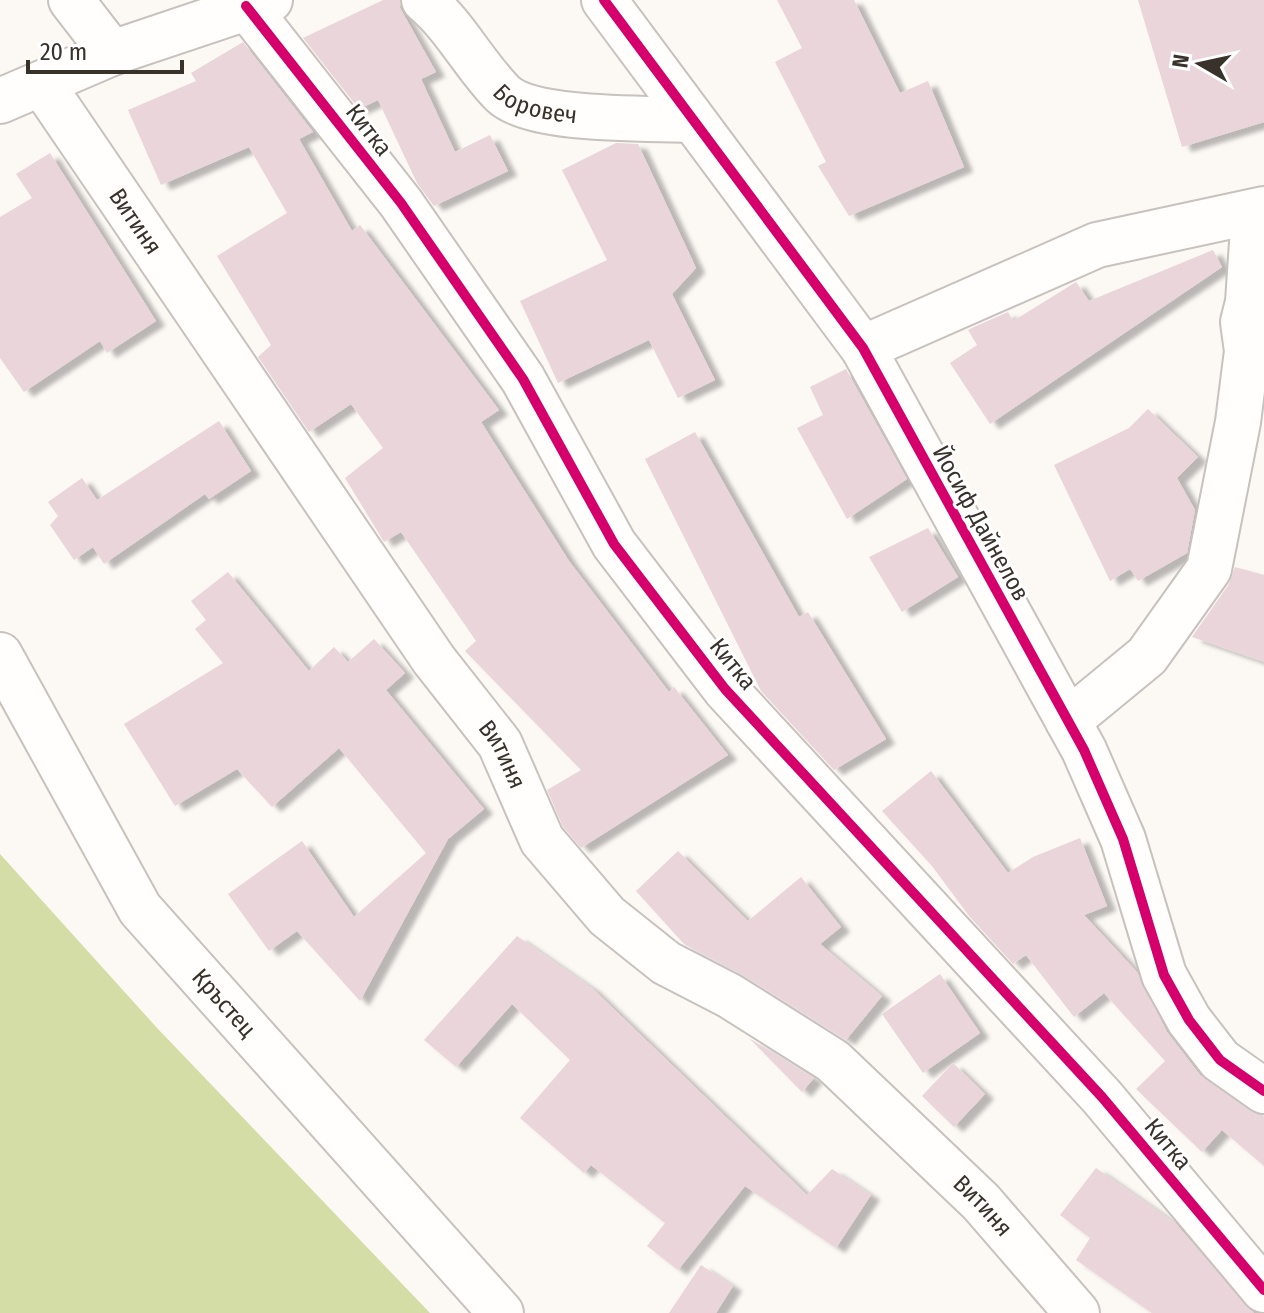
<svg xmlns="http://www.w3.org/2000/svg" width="1264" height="1313" font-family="'Fira Sans Condensed',sans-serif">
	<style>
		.forest { fill: #d5dda6 }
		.building { fill: #e9d5da; filter: url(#shadow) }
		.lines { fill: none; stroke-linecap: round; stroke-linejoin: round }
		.minor-casing { stroke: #c7c2bd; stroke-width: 48 }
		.minor { stroke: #fffefd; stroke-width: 44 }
		.cycleway-casing { stroke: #fff; stroke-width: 15 }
		.cycleway { stroke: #d6006c; stroke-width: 10 }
		.labels { text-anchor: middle; stroke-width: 6; stroke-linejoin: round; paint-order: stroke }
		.street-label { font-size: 24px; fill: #38322b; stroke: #fff }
	</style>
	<defs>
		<filter id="shadow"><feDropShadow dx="9" dy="5" stdDeviation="2" flood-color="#0004"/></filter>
	</defs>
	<rect width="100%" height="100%" fill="#fcf8f4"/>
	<path class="forest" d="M 0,854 L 158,1029 L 430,1313 L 0,1313 Z"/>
	<g class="building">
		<path d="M 383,0 L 400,0 L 400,8 L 436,72 L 421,79 L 455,152 L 490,135 L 508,171 L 434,206 L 417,183 L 378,100 L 359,109 L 303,38 Z"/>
		<path d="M 777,0 L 854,0 L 900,93 L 928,81 L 964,167 L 849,216 L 818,166 L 826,162 L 775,62 L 802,48 Z"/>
		<path d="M 1138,0 L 1264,0 L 1264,122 L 1182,147 Z"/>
		<path d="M 243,42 L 313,132 L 299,139 L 352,231 L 360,225 L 499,410 L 481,422 L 569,561 L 669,692 L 674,687 L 728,755 L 581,848 L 563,827 L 547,790 L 581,770 L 465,651 L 476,641 L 401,532 L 384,542 L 345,478 L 383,448 L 351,404 L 309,432 L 258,357 L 271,345 L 217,256 L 287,213 L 249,147 L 161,185 L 128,110 L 196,81 L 191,73 Z"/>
		<path d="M 616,143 L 638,144 L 696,268 L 672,294 L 715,380 L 678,398 L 649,340 L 558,383 L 520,301 L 607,260 L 562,170 Z"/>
		<path d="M 50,153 L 156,321 L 107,353 L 100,341 L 24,392 L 0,358 L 0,217 L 32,198 L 16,174 Z"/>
		<path d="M 1213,250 L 1222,267 L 990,424 L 950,363 L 977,345 L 968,330 L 974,327 L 1008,312 L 1013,321 L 1076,282 L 1089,301 Z"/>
		<path d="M 846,369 L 907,479 L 847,519 L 797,428 L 823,415 L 810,387 Z"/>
		<path d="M 1148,409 L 1198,457 L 1177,478 L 1195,510 L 1187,553 L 1138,581 L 1130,569 L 1110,581 L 1054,465 L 1129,428 Z"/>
		<path d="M 219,421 L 251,471 L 209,499 L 205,494 L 104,564 L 93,547 L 74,560 L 50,525 L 58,516 L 48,502 L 82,478 L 97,500 Z"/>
		<path d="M 695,432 L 799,617 L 808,612 L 886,739 L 834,770 L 761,691 L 645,459 Z"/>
		<path d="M 928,528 L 958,577 L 902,612 L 869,557 Z"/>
		<path d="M 1235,567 L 1264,575 L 1264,662 L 1192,637 L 1229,584 Z"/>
		<path d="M 228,572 L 309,671 L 334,647 L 348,662 L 374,639 L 405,673 L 386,690 L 484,809 L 448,839 L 360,1001 L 297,931 L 269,951 L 228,894 L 302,841 L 354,917 L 426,853 L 339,748 L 272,807 L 237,769 L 175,806 L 124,724 L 223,663 L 195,629 L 206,620 L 191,601 Z"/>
		<path d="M 931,771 L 1008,873 L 1033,857 L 1080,838 L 1107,906 L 1084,915 L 1137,972 L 1167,1032 L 1200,1075 L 1250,1111 L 1264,1116 L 1264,1166 L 1222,1130 L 1202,1152 L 1136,1089 L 1165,1061 L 1104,993 L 1074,1017 L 1026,955 L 1013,964 L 969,916 L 932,866 L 882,811 Z"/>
		<path d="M 678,851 L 748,921 L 801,877 L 841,927 L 820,944 L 882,996 L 846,1040 L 743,975 L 684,944 L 636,891 Z"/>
		<path d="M 517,936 L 592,988 L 807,1195 L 832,1169 L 871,1195 L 836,1248 L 745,1186 L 678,1270 L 647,1246 L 665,1223 L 591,1165 L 584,1173 L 520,1118 L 570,1060 L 512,1004 L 456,1067 L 424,1040 Z"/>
		<path d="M 940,974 L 980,1033 L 923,1073 L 882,1014 Z"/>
		<path d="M 749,1038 L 814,1078 L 802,1092 Z"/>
		<path d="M 953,1063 L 985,1094 L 954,1127 L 922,1096 Z"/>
		<path d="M 1096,1168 L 1175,1223 L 1254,1313 L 1152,1313 L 1076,1260 L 1090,1238 L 1060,1215 Z"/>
		<path d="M 701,1265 L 733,1286 L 716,1313 L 669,1313 Z"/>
	</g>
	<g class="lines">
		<g class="minor-casing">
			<g id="minor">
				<path d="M 71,0 L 112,53"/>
				<path id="s1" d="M 424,0 C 456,27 474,65 503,94 C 533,122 648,118 690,120"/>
				<path d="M 604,0 L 863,348 L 1084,750 L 1123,839 L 1164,975 L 1189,1020 L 1220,1060 L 1264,1091"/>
				<path d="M 246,6 L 401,203 L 523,379 L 614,544 L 725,689 L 1102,1097 L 1264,1290"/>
				<path id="s2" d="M 42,84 L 434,660 L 500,744 L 542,840 L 607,916 L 666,963 L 730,996 L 833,1061 L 981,1202 L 1077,1313"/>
				<path d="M 0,101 L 112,53 L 270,0"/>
				<path d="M 863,348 L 1097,245 L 1264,209"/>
				<path id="s3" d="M 0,655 L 140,909 L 501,1313"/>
				<path d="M 1068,721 L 1147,656 L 1209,569 L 1238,422 L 1247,351 L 1243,322 L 1248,302 L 1254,213"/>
			</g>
		</g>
		<use href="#minor" class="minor"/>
		<g class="cycleway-casing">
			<g id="cycleway">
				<path d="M 604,0 L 863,348 L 1084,750 L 1123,839 L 1164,975 L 1189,1020 L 1220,1060 L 1264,1091"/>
				<path d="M 246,6 L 401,203 L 523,379 L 614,544 L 725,689 L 1102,1097 L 1264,1290"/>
			</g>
		</g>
		<use href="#cycleway" class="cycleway"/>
	</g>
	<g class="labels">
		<g class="street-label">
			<text dy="8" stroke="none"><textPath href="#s1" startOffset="158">Боровеч</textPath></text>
			<text transform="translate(369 130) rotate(52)" y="8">Китка</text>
			<text dy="8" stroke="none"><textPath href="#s2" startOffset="166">Витиня</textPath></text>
			<text transform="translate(981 523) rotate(61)" y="8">Йосиф Дайнелов</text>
			<text transform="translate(733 664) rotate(51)" y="8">Китка</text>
			<text dy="8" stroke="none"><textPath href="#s2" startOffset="814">Витиня</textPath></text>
			<text dy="8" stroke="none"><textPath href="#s3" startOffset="416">Кръстец</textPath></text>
			<text transform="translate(1168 1144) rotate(50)" y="8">Китка</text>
			<text dy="8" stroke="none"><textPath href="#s2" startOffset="1486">Витиня</textPath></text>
		</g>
	</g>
	<g transform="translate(1200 64) rotate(279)" stroke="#ffffff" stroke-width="6" paint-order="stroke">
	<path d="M0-6L14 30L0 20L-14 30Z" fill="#38322b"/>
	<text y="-12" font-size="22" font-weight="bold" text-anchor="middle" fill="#38322b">N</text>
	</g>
	<path d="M28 60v12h154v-12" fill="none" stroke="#38322b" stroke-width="4"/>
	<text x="40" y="60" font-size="24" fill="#38322b" stroke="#ffffff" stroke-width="6" paint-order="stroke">20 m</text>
</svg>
